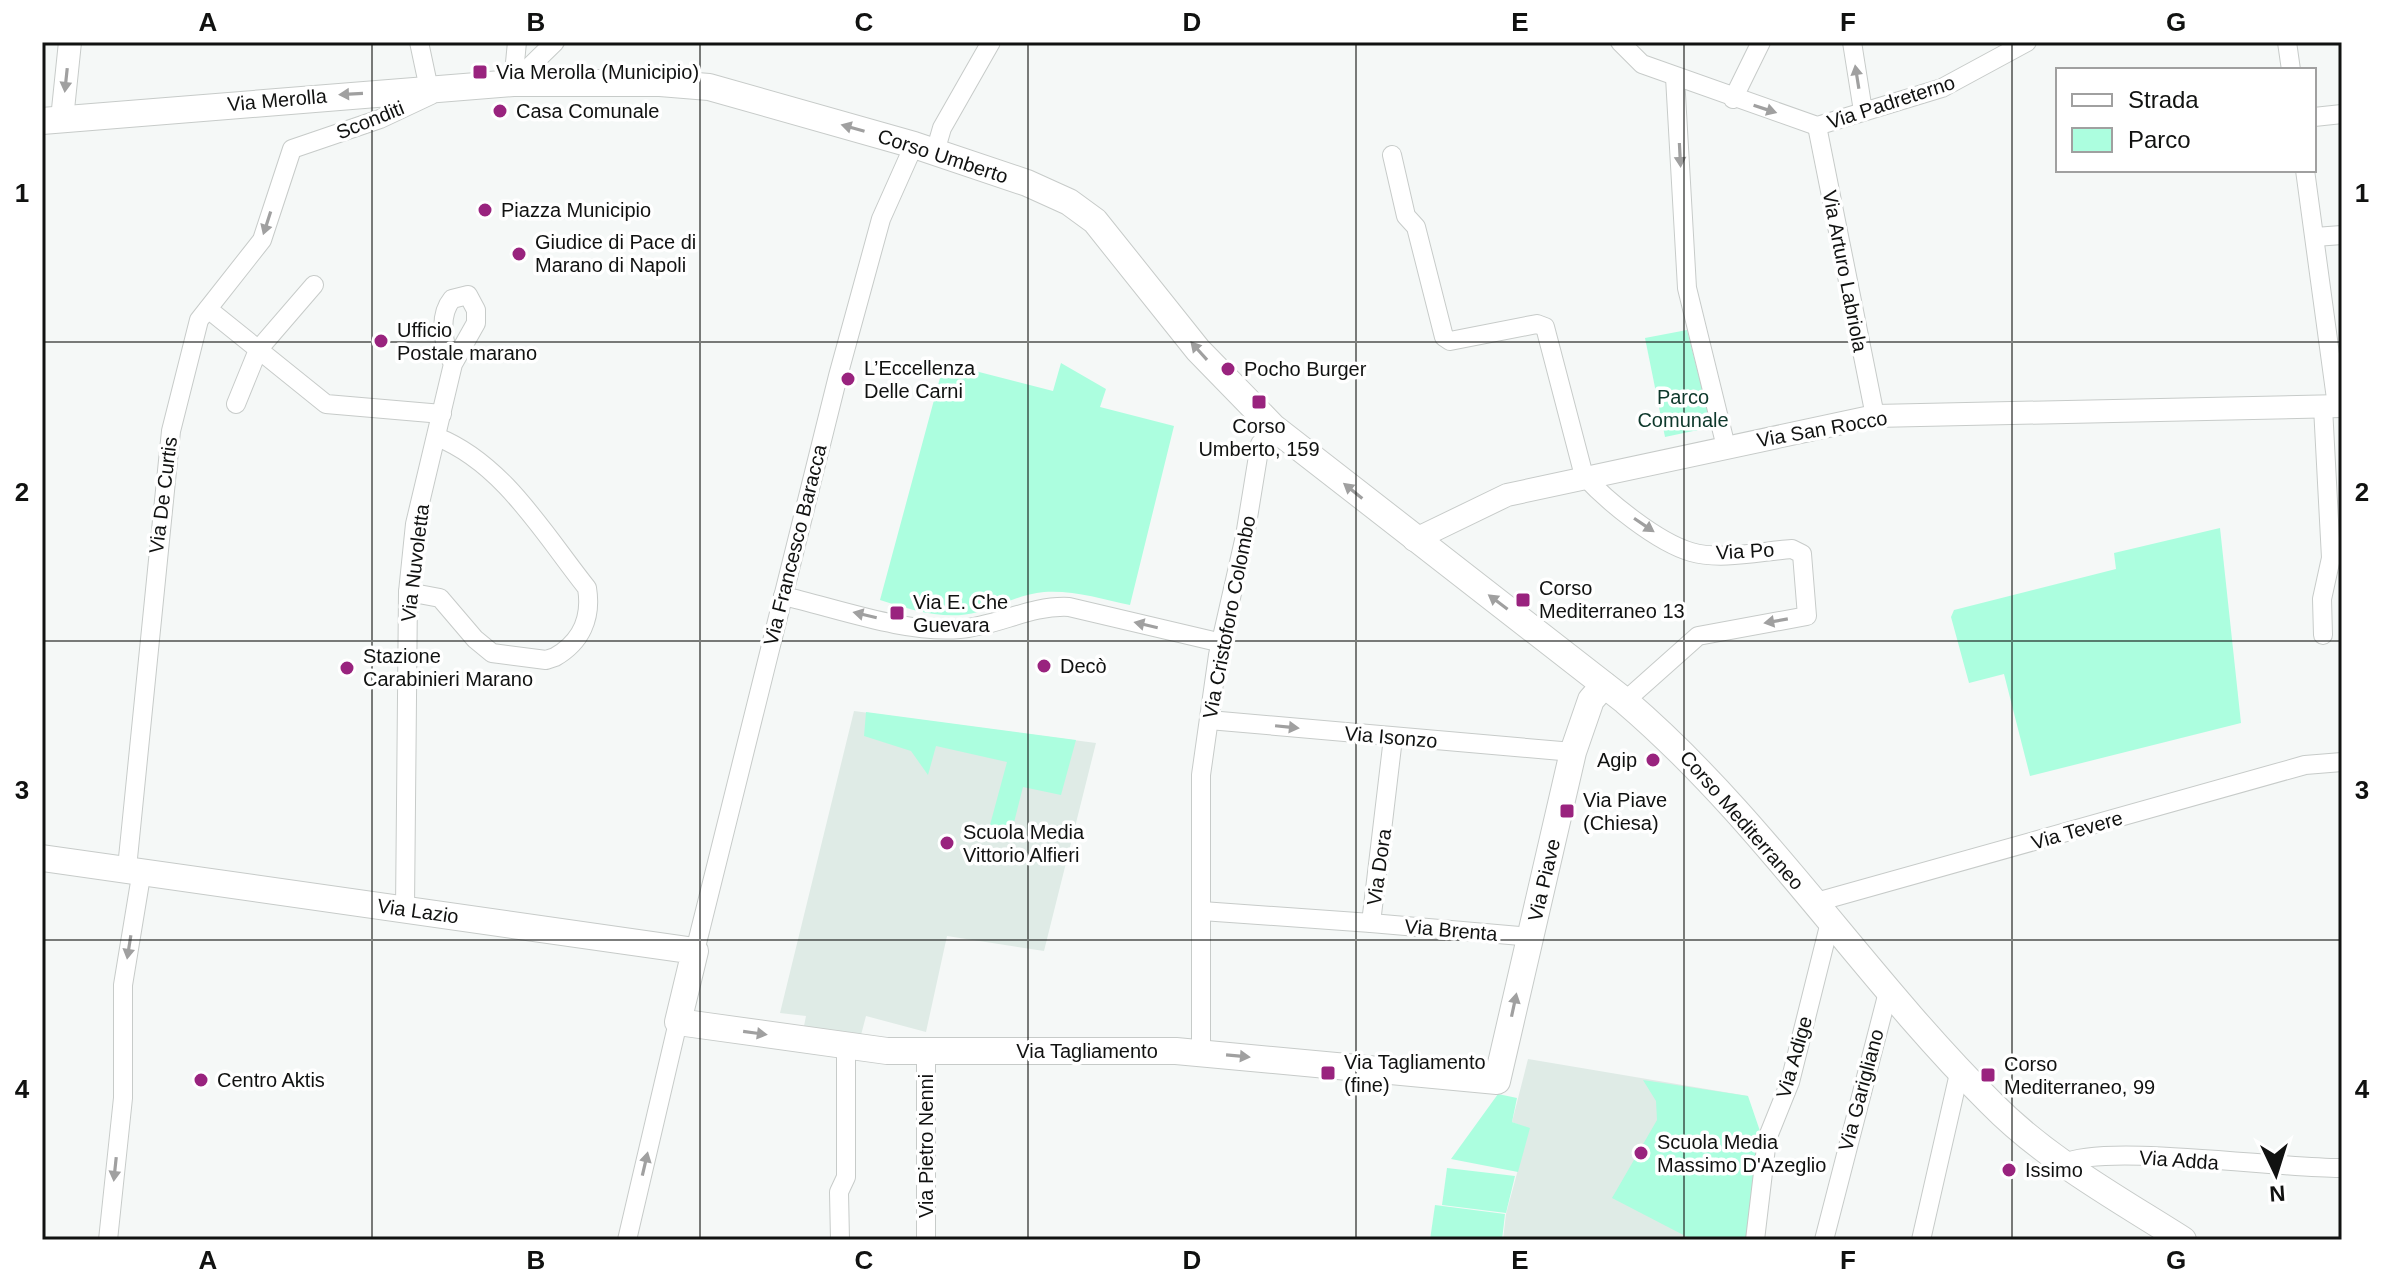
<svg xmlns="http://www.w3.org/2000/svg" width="2384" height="1282" font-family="Helvetica,sans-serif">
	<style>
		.built { fill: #dfebe6 }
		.green { fill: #acfedf }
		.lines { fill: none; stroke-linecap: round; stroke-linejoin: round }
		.minor-casing { stroke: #c7cbc9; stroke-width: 20 }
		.tertiary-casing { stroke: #c7cbc9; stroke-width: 24 }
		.secondary-casing { stroke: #c7cbc9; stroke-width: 28 }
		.minor { stroke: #fff; stroke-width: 18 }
		.tertiary { stroke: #fff; stroke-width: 22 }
		.secondary { stroke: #fff; stroke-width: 26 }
		.oneway { fill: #a0a0a0 }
		.grid { fill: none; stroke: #111211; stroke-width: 2; stroke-opacity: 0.55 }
		.poi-dot { fill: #99237e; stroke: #fff; stroke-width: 3 }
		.labels { text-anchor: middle; stroke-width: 7; stroke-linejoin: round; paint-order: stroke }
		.poi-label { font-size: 20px; fill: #111211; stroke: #fff; text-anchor: start }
		.street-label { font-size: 20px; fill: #111211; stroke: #fff }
		.park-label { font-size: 20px; fill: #0d382b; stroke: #fff }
		.neatline { fill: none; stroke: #111211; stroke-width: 3 }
		.grid-label { font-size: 26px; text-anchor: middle; font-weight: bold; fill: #111211 }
	</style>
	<rect width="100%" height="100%" fill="#f5f8f7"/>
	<g class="built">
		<path d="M 854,711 L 1096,743 L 1044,951 L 947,936 L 926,1032 L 866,1016 L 861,1035 L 803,1031 L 806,1016 L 780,1013 Z"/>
		<path d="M 1528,1059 L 1748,1096 L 1747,1240 L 1503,1240 L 1506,1214 L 1529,1129 L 1512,1122 Z"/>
	</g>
	<g class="green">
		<path d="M 1687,330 L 1712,427 L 1665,437 L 1645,338 Z"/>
		<path d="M 944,363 L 1053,391 L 1061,363 L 1106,389 L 1100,407 L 1174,426 L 1130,605 C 1102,599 1073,590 1044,592 C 1020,594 1001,606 978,612 C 946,621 911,610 880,600 Z"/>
		<path d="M 2220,528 L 2241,723 L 2030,776 L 2004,674 L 1969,683 L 1951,617 L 1954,610 L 2116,569 L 2114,553 Z"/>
		<path d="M 866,712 L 1076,740 L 1061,795 L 1023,787 L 1009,842 L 987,836 L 1007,762 L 936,746 L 928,775 L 911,751 L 864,736 Z"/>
		<path d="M 1643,1080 L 1748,1096 L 1761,1134 L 1747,1240 L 1693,1240 L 1612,1198 L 1657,1120 L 1656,1101 Z"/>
		<path d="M 1498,1094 L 1517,1098 L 1512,1122 L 1530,1128 L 1518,1172 L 1451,1159 Z"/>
		<path d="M 1447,1168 L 1515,1176 L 1506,1213 L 1442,1205 Z"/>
		<path d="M 1435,1205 L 1505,1214 L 1502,1240 L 1430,1240 Z"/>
	</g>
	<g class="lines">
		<g class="minor-casing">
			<g id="minor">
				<path d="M 419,42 L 429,89"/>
				<path d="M 1620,42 L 1642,64 L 1817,126 L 1942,88 L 2027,42"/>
				<path d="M 1852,42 L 1863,111"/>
				<path d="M 2287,42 L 2291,70"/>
				<path d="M 1675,77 L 1687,288 L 1726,447"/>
				<path d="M 513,83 L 555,42"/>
				<path d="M 513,83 L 517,42"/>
				<path d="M 1733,99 L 1761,42"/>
				<path d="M 2314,117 L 2342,114"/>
				<path d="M 1817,126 L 1875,416"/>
				<path d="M 935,152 L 942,128 L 991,42"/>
				<path d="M 1392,155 L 1406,216 L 1416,227 L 1444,337 L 1450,341 L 1537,324 L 1545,327 L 1584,476 C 1608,502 1657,542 1691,552 C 1721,561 1762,551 1792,549 L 1802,554 L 1807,616 L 1698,636 L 1625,701"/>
				<path d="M 2305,170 L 2337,406"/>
				<path d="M 2315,237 L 2342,235"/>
				<path d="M 208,309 L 326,404 L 442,414"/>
				<path d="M 236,404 L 258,350 L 314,285"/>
				<path d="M 408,592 L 440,598 L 475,639 L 492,653 L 546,660 L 555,657 C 581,642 592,618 587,588 C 544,534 503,463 437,437"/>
				<path d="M 783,596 C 836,608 906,634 960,629 C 998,626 1030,605 1069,607 L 1222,643"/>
				<path d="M 2323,635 L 2322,599 L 2331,558 L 2323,407"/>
				<path d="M 1209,720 L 1573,752"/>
				<path d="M 127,868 L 171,431 L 199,320 L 262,240 L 292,149 L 380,119 L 431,95"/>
				<path d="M 1813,903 L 2305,765 L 2342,762"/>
				<path d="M 405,909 L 408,592 L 415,524 L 453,364 L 476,323 L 476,310 L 468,295 L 452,299 C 438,316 443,345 453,364"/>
				<path d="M 1202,911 L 1371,923 L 1393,738"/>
				<path d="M 1371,923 L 1531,937"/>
				<path d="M 695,951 L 838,376 L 881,219 L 914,145"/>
				<path d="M 1201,1052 L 1201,775 L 1218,655 L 1245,536 L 1260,444 L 1273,427"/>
				<path d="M 2065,1163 C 2104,1143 2284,1169 2342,1168"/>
				<path d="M 108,1240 L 123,1098 L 123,985 L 142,870"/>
				<path d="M 627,1240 L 678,1022"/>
				<path d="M 840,1240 L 839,1192 L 846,1177 L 846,1045"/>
				<path d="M 926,1240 L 926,1051"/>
				<path d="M 1755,1240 L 1767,1139 L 1790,1082 L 1830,922"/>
				<path d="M 1824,1240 L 1889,988"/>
				<path d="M 1921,1240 L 1960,1069"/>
			</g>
		</g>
		<g class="tertiary-casing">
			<g id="tertiary">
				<path d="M 62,119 L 70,42"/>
				<path d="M 1414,540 L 1507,495 L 1875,416 L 2342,406"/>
			</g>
		</g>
		<g class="secondary-casing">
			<g id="secondary">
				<path d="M 42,121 L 513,83 L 660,83 L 709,87 L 914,145 L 1027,183 L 1069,202 L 1095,221 L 1198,350 L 1273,427 L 1625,701 C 1763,819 1862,975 1991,1103 C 2046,1159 2117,1198 2183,1240"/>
				<path d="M 42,858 L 695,951 L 678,1022 L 887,1051 L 1176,1051 L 1497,1081 L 1573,752 L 1591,700 L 1604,685"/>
			</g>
		</g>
		<use href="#minor" class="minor"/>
		<use href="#tertiary" class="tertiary"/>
		<use href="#secondary" class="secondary"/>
	</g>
	<defs><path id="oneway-solid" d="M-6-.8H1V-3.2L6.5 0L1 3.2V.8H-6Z" transform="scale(2)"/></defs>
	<g class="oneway">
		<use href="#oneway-solid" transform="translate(1857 77) rotate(-99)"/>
		<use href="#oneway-solid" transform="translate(66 80) rotate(96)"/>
		<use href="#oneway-solid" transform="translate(351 94) rotate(177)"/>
		<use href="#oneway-solid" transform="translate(1765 109) rotate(18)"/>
		<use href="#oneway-solid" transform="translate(853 128) rotate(-164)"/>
		<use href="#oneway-solid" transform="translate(1680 155) rotate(87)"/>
		<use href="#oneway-solid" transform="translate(267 223) rotate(108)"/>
		<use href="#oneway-solid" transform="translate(1199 351) rotate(-132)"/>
		<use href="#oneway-solid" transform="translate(1353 491) rotate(-141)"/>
		<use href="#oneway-solid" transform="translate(1644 525) rotate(34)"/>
		<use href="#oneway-solid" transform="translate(1498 602) rotate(-143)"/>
		<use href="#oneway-solid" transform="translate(865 615) rotate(-167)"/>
		<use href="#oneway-solid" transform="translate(1776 621) rotate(170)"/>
		<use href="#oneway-solid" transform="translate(1146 625) rotate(-167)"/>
		<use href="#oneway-solid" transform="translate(1287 727) rotate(6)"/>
		<use href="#oneway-solid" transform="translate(129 947) rotate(99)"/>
		<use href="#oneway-solid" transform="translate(1514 1005) rotate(-78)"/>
		<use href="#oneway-solid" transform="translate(755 1033) rotate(8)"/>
		<use href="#oneway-solid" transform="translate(1238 1056) rotate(5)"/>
		<use href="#oneway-solid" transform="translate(645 1164) rotate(-77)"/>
		<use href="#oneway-solid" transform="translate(115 1169) rotate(96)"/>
	</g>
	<path class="grid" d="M 372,42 L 372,1240M 700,42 L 700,1240M 1028,42 L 1028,1240M 1356,42 L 1356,1240M 1684,42 L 1684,1240M 2012,42 L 2012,1240M 42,342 L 2342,342M 42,641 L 2342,641M 42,940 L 2342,940"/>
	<g class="poi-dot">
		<rect x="472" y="64" width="16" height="16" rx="4"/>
		<circle cx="500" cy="111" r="8"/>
		<circle cx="485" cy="210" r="8"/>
		<circle cx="519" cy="254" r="8"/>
		<circle cx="381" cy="341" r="8"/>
		<circle cx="1228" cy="369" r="8"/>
		<circle cx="848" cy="379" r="8"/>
		<rect x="1251" y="394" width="16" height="16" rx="4"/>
		<rect x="1515" y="592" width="16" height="16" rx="4"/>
		<rect x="889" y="605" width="16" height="16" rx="4"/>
		<circle cx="1044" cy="666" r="8"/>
		<circle cx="347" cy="668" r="8"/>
		<circle cx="1653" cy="760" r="8"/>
		<rect x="1559" y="803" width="16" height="16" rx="4"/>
		<circle cx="947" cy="843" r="8"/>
		<rect x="1320" y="1065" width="16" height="16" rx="4"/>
		<rect x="1980" y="1067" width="16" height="16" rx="4"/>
		<circle cx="201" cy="1080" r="8"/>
		<circle cx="1641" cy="1153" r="8"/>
		<circle cx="2009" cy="1170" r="8"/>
	</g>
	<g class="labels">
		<g class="poi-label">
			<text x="496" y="79">Via Merolla (Municipio)</text>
			<text x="516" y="118">Casa Comunale</text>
			<text x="501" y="217">Piazza Municipio</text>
			<text x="535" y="249">Giudice di Pace di<tspan x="535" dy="23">Marano di Napoli</tspan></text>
			<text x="397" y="337">Ufficio<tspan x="397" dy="23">Postale marano</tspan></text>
			<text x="864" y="375">L’Eccellenza<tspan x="864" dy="23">Delle Carni</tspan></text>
			<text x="1244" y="376">Pocho Burger</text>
			<text x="1259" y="433" text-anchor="middle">Corso<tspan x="1259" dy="23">Umberto, 159</tspan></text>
			<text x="1539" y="595">Corso<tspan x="1539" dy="23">Mediterraneo 13</tspan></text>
			<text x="913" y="609">Via E. Che<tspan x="913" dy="23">Guevara</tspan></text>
			<text x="363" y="663">Stazione<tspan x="363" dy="23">Carabinieri Marano</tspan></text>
			<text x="1060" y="673">Decò</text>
			<text x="1637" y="767" text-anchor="end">Agip</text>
			<text x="1583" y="807">Via Piave<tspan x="1583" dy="23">(Chiesa)</tspan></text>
			<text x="963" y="839">Scuola Media<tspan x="963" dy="23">Vittorio Alfieri</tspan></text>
			<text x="1344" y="1069">Via Tagliamento<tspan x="1344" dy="23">(fine)</tspan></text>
			<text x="2004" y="1071">Corso<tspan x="2004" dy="23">Mediterraneo, 99</tspan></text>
			<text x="217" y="1087">Centro Aktis</text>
			<text x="1657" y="1149">Scuola Media<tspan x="1657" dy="23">Massimo D'Azeglio</tspan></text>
			<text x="2025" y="1177">Issimo</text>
		</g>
		<g class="street-label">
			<text transform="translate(277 100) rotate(-5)" y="7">Via Merolla</text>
			<text transform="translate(1891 102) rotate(-18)" y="7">Via Padreterno</text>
			<text transform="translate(370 120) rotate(-22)" y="7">Sconditi</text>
			<text transform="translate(943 156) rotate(18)" y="7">Corso Umberto</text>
			<text transform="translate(1845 271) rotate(79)" y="7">Via Arturo Labriola</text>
			<text transform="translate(1822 429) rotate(-10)" y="7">Via San Rocco</text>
			<text transform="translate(163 495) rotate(-83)" y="7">Via De Curtis</text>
			<text transform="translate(795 545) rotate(-76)" y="7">Via Francesco Baracca</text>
			<text transform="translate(1745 551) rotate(-3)" y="7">Via Po</text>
			<text transform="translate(415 563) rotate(-83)" y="7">Via Nuvoletta</text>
			<text transform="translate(1229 617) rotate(-79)" y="7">Via Cristoforo Colombo</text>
			<text transform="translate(1391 737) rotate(5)" y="7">Via Isonzo</text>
			<text transform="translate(1742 820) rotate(49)" y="7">Corso Mediterraneo</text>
			<text transform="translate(2077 830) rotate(-16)" y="7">Via Tevere</text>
			<text transform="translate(1379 867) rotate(-82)" y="7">Via Dora</text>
			<text transform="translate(1544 880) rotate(-77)" y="7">Via Piave</text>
			<text transform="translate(418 911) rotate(8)" y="7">Via Lazio</text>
			<text transform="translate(1451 930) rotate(5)" y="7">Via Brenta</text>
			<text x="1087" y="1058">Via Tagliamento</text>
			<text transform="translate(1794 1057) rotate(-74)" y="7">Via Adige</text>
			<text transform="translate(1861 1090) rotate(-75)" y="7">Via Garigliano</text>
			<text transform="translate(926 1146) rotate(-90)" y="7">Via Pietro Nenni</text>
			<text transform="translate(2179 1160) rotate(4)" y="7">Via Adda</text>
		</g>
		<g class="park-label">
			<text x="1683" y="404">Parco<tspan x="1683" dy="23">Comunale</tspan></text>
		</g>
	</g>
	<rect width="2384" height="1282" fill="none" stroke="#ffffff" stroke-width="88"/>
	<rect x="2056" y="68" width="260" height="104" fill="#ffffff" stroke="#a0a0a0" stroke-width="2"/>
	<rect x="2072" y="94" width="40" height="12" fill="#ffffff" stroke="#a0a0a0" stroke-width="2"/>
	<text x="2128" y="108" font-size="24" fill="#111211">Strada</text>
	<rect x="2072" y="128" width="40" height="24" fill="#acfedf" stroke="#a0a0a0" stroke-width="2"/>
	<text x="2128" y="148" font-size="24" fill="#111211">Parco</text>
	<g transform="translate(2276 1174) rotate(176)" stroke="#ffffff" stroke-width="6" paint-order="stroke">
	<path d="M0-6L14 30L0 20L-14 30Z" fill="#111211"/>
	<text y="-12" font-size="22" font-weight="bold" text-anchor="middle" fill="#111211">N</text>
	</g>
	<rect x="44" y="44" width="2296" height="1194" class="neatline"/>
	<g class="grid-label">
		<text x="208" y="31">A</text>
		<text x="536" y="31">B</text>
		<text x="864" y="31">C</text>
		<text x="1192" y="31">D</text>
		<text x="1520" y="31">E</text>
		<text x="1848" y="31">F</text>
		<text x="2176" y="31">G</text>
		<text x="22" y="202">1</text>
		<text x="2362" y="202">1</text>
		<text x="22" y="501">2</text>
		<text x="2362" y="501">2</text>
		<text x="22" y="799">3</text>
		<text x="2362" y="799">3</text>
		<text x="22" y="1098">4</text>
		<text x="2362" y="1098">4</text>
		<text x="208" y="1269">A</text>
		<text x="536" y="1269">B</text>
		<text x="864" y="1269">C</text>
		<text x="1192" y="1269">D</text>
		<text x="1520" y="1269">E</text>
		<text x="1848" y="1269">F</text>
		<text x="2176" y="1269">G</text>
	</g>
</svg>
